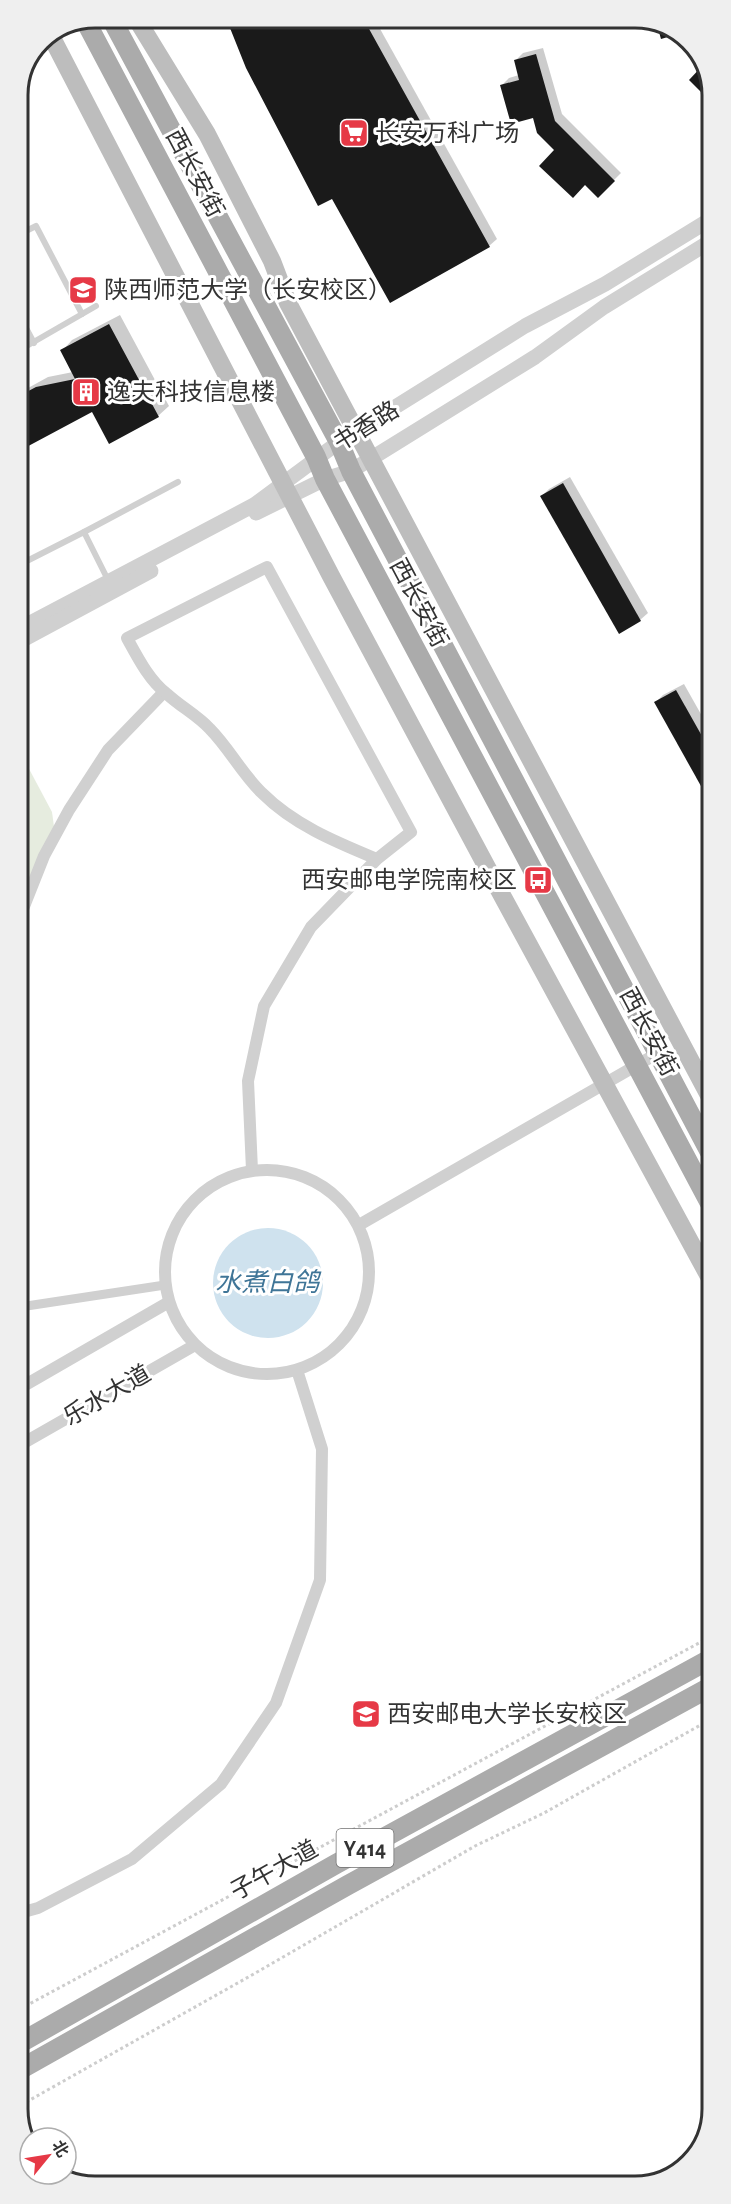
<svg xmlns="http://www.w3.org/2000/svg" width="731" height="2204" font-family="'Alegreya Sans','Noto Sans SC',sans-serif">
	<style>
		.green { fill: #e6ecdf }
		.water { fill: #cfe2ee }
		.shadow { fill: #0003 }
		.building { fill: #1a1a1a }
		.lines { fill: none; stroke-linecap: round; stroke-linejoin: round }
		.path { stroke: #cdcdcd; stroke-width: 3; stroke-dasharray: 3 3; stroke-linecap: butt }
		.service { stroke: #d0d0d0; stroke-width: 6 }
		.pedestrian { stroke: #d0d0d0; stroke-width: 9 }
		.minor { stroke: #d0d0d0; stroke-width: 12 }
		.tertiary { stroke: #d0d0d0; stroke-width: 15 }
		.secondary { stroke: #bdbdbd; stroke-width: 18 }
		.primary { stroke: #ababab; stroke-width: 20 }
		.labels { text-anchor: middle; stroke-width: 6; stroke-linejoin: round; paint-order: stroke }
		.shield { fill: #fff; stroke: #707070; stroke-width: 1.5 }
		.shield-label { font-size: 22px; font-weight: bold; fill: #333 }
		.poi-label { font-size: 24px; fill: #333; stroke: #fff; text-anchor: start }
		.street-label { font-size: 24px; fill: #333; stroke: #fff }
		.water-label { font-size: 26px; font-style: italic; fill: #3f7597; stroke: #fff }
		.rim { fill: none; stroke: #333; stroke-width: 3 }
	</style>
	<rect width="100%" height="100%" fill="#fff"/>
	<path class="green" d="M 19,750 L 52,812 L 55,834 L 19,912 Z"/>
	<circle class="water" cx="268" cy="1283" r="55"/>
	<g class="shadow">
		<path d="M 228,18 L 374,18 L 497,239 L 489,246 Z"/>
		<path d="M 543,48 L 562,114 L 621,173 L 598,196 L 556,150 L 534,116 L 502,85 L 509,78 L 519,75 L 515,61 L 523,53 Z"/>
		<path d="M 120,315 L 169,406 L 158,416 L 93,410 L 19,450 L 19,393 L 48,377 L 73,372 L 62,351 L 72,340 Z"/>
		<path d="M 570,477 L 648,613 L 640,620 L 542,496 L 549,489 Z"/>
		<path d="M 684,684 L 711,732 L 711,801 L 655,703 L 663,695 Z"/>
	</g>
	<g class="building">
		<path d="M 226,18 L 363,18 L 490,247 L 390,303 L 332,199 L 318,206 L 246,68 Z"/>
		<path d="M 478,18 L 499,18 L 483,27 Z"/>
		<path d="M 657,25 L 678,34 L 661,39 Z"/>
		<path d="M 683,36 L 686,37 L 701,63 L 686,48 Z"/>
		<path d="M 536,54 L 555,121 L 615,181 L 598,198 L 585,185 L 573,198 L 539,166 L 554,150 L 537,133 L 533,118 L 511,124 L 500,85 L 519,80 L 514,60 Z"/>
		<path d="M 703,65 L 710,76 L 710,101 L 689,80 Z"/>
		<path d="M 109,324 L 159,417 L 109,444 L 92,412 L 19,451 L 19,396 L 36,387 L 75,379 L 60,350 Z"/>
		<path d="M 563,483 L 641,621 L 619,634 L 540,496 Z"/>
		<path d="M 711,558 L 711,581 L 701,564 Z"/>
		<path d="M 676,690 L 711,752 L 711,804 L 654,702 Z"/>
	</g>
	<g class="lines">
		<g class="path">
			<path d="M 20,2009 L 712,1636"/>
			<path d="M 21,2105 L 259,1971 L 475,1846 L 544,1813 L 713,1718"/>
		</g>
		<g class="service">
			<path d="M 18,235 L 36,226 L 82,314"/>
			<path d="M 18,313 L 34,343"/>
			<path d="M 18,351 L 96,306"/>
			<path d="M 84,532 L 178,482"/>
			<path d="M 19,565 L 84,532 L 108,580"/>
		</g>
		<path class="pedestrian" d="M 20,1307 L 165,1285"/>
		<g class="minor">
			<path d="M 19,919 L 44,856 L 69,810 L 108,750 L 164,692"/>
			<circle cx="267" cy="1272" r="102"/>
			<path d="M 252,1170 L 248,1081 L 264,1006 L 311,927 L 377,859 L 411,832 L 267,567 L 127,638 C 138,658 149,680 167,694 C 181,707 197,715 210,729 C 229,748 242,774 262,793 C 294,825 336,842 377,859"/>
			<path d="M 359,1225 L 658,1053"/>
			<path d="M 20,1388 L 169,1302"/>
			<path d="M 20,1445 L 195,1345"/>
			<path d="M 20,1913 L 38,1908 L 132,1859 L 221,1784 L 276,1703 L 320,1580 L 322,1449 L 297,1370"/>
		</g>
		<g class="tertiary">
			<path d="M 256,513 L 325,479 L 351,471 L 535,357 L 604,307 L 711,241"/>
			<path d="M 19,629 L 254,505 L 339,442 L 525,326 L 605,284 L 711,219"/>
			<path d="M 19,642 L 151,571"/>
		</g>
		<g class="secondary">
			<path d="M 136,18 L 207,134 L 272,261 L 288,303 L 712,1101"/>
			<path d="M 51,36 L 331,576 L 498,888 L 712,1282"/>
		</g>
		<g class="primary">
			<path d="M 111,18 L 339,442 L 351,471 L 712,1156"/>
			<path d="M 86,22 L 316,457 L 325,479 L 712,1207"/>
			<path d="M 20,2043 L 336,1864 L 712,1658"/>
			<path d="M 21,2069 L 348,1885 L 712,1686"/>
		</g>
	</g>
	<defs>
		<g id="supermarket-square" transform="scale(1.5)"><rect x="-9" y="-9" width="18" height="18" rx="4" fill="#e63946" stroke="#fff"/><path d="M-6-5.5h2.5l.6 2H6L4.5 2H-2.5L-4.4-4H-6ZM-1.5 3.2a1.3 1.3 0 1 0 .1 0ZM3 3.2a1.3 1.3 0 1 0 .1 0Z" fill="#fff"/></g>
		<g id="university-square" transform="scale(1.5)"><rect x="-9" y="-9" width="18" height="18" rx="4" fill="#e63946" stroke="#fff"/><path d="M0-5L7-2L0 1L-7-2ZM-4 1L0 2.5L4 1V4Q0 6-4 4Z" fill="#fff"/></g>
		<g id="building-square" transform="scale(1.5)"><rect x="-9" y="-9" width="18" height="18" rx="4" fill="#e63946" stroke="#fff"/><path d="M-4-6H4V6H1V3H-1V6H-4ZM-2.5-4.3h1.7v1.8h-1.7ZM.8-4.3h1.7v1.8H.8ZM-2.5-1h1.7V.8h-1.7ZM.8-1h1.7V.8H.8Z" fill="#fff"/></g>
		<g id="bus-square" transform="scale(1.5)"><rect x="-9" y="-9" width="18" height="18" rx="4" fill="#e63946" stroke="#fff"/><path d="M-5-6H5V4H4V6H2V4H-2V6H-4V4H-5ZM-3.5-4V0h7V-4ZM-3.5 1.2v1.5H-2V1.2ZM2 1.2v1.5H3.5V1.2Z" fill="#fff"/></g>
	</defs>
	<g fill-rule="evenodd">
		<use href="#supermarket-square" x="354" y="133"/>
		<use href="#university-square" x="83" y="290"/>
		<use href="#building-square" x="86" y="392"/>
		<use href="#bus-square" x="538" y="880"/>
		<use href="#university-square" x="366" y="1714"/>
	</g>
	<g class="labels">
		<rect class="shield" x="336.5" y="1829" width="57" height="38" rx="4.5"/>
		<g class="shield-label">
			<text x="365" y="1856">Y414</text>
		</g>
		<g class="poi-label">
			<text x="375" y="141">长安万科广场</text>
			<text x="104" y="298">陕西师范大学（长安校区）</text>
			<text x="107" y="400">逸夫科技信息楼</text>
			<text x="517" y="888" text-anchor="end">西安邮电学院南校区</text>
			<text x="387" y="1722">西安邮电大学长安校区</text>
		</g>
		<g class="street-label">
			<text transform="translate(195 173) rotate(62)" y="8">西长安街</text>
			<text transform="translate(366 426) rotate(-32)" y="8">书香路</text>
			<text transform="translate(419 603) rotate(62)" y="8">西长安街</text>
			<text transform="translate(649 1032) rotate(62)" y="8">西长安街</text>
			<text transform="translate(107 1395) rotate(-30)" y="8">乐水大道</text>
			<text transform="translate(274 1870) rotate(-29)" y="8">子午大道</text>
		</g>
		<g class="water-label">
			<text x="267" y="1291">水煮白鸽</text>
		</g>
	</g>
	<path d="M0 0H731V2204H0ZM95 28H635A67 67 0 0 1 702 95V2109A67 67 0 0 1 635 2176H95A67 67 0 0 1 28 2109V95A67 67 0 0 1 95 28Z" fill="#efefef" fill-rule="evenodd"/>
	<path class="rim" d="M95 28H635A67 67 0 0 1 702 95V2109A67 67 0 0 1 635 2176H95A67 67 0 0 1 28 2109V95A67 67 0 0 1 95 28Z"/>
	<g transform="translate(48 2156) rotate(60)"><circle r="28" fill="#ffffff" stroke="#adadad" stroke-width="1.5"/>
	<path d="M0-4.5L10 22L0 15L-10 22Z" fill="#e63946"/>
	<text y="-9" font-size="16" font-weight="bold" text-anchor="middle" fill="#333333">北</text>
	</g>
</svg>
